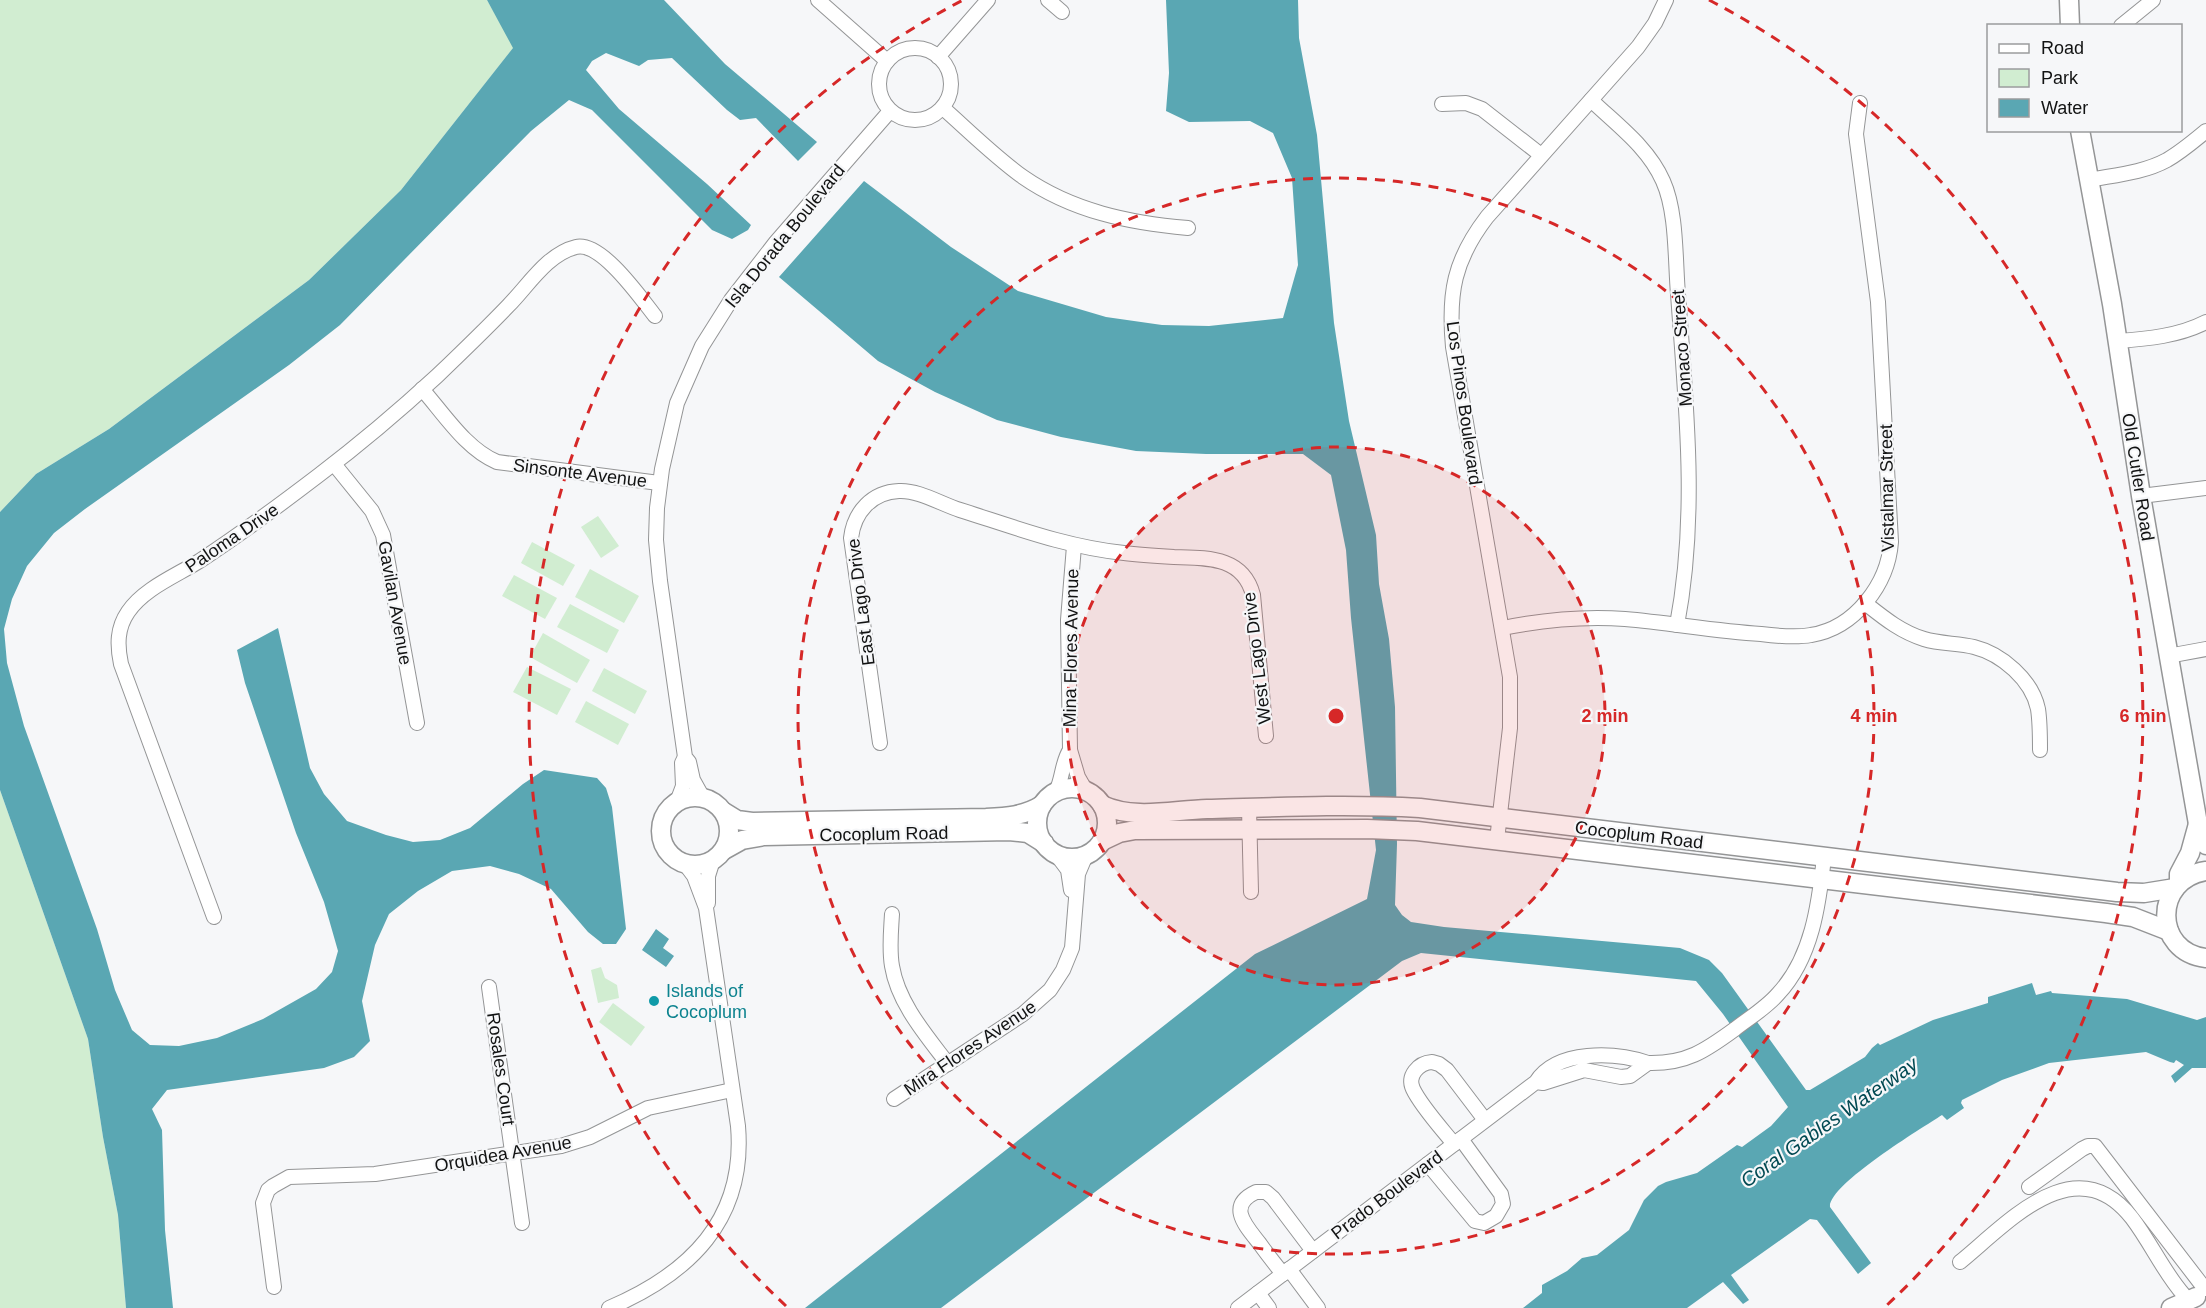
<svg xmlns="http://www.w3.org/2000/svg" width="2206" height="1308" font-family="Helvetica,sans-serif">
	<style>
		.green { fill: #d1edd1 }
		.water { fill: #5aa7b3 }
		.lines { fill: none; stroke-linecap: round; stroke-linejoin: round }
		.street-casing { stroke: #949596; stroke-width: 16 }
		.secondary-casing { stroke: #949596; stroke-width: 21 }
		.street { stroke: #fff; stroke-width: 14 }
		.secondary { stroke: #fff; stroke-width: 18 }
		.ring { fill: none; stroke: #d62828; stroke-width: 3; stroke-dasharray: 10 8 }
		.culture-dot { fill: #0f9aa8; stroke: #f6f7f9; stroke-width: 2 }
		.labels { text-anchor: middle; stroke-width: 4.5; stroke-linejoin: round; paint-order: stroke }
		.street-label { font-size: 18px; fill: #121313; stroke: #f6f7f9 }
		.culture-label { font-size: 18px; fill: #0d838f; stroke: #f6f7f9; text-anchor: start }
		.water-label { font-size: 20px; font-style: italic; fill: #004952; stroke: #f6f7f9 }
		.centre { fill: #d62828; stroke: #f6f7f9; stroke-width: 3 }
		.ring-label { font-size: 18px; text-anchor: middle; font-weight: bold; fill: #d62828; stroke: #f6f7f9; stroke-width: 4.5; stroke-linejoin: round; paint-order: stroke }
	</style>
	<rect width="100%" height="100%" fill="#f6f7f9"/>
	<g class="green">
		<path d="M 0,0 L 487,0 L 514,47 L 401,190 L 309,280 L 109,429 L 36,474 L 0,512 Z"/>
		<path d="M 598,516 L 619,546 L 601,558 L 581,527 Z"/>
		<path d="M 532,542 L 575,565 L 563,586 L 521,563 Z"/>
		<path d="M 590,569 L 639,596 L 624,623 L 575,597 Z"/>
		<path d="M 514,575 L 557,598 L 545,619 L 502,596 Z"/>
		<path d="M 570,604 L 619,630 L 607,653 L 557,627 Z"/>
		<path d="M 543,633 L 590,660 L 577,683 L 530,657 Z"/>
		<path d="M 527,667 L 571,689 L 557,715 L 513,692 Z"/>
		<path d="M 604,668 L 647,691 L 635,714 L 592,691 Z"/>
		<path d="M 586,701 L 629,724 L 618,745 L 575,722 Z"/>
		<path d="M 0,790 L 88,1039 L 103,1137 L 118,1215 L 126,1308 L 0,1308 Z"/>
		<path d="M 601,967 L 605,978 L 617,985 L 619,998 L 598,1003 L 591,970 Z"/>
		<path d="M 613,1003 L 645,1027 L 631,1046 L 599,1022 Z"/>
	</g>
	<g class="water">
		<path d="M 487,0 L 664,0 L 725,64 L 817,142 L 798,161 L 756,118 L 740,120 L 727,110 L 672,58 L 648,60 L 639,66 L 606,53 L 592,61 L 586,70 L 619,109 L 707,184 L 751,225 L 748,230 L 732,239 L 712,230 L 592,110 L 569,100 L 531,131 L 340,325 L 289,365 L 85,509 L 54,533 L 27,566 L 12,599 L 4,629 L 7,663 L 24,726 L 97,929 L 115,990 L 132,1030 L 150,1045 L 179,1046 L 217,1038 L 263,1019 L 316,989 L 332,972 L 338,951 L 324,902 L 296,833 L 245,683 L 237,650 L 278,628 L 310,768 L 324,794 L 347,821 L 386,835 L 413,842 L 440,840 L 470,828 L 523,784 L 544,770 L 597,778 L 606,788 L 612,807 L 626,929 L 616,944 L 603,944 L 588,932 L 551,889 L 519,874 L 490,866 L 452,871 L 418,891 L 389,914 L 375,945 L 362,1001 L 370,1041 L 354,1057 L 324,1068 L 167,1090 L 152,1109 L 162,1130 L 165,1230 L 173,1308 L 126,1308 L 118,1215 L 103,1137 L 88,1039 L 0,790 L 0,512 L 36,474 L 109,429 L 309,280 L 401,190 L 513,48 Z"/>
		<path d="M 1166,0 L 1298,0 L 1299,38 L 1317,135 L 1334,323 L 1349,421 L 1376,535 L 1379,584 L 1389,639 L 1395,707 L 1397,844 L 1395,905 L 1402,915 L 1411,922 L 1444,927 L 1680,948 L 1709,960 L 1722,973 L 1806,1090 L 1810,1090 L 1865,1057 L 1872,1048 L 1878,1043 L 1880,1045 L 1933,1020 L 1988,1003 L 1988,997 L 2032,983 L 2036,995 L 2051,991 L 2052,993 L 2127,999 L 2197,1020 L 2206,1017 L 2206,1068 L 2192,1068 L 2175,1083 L 2171,1076 L 2184,1065 L 2176,1060 L 2174,1063 L 2170,1062 L 2146,1052 L 2049,1063 L 2002,1080 L 1962,1100 L 1961,1103 L 1964,1108 L 1947,1120 L 1942,1115 C 1922,1128 1828,1185 1830,1207 L 1871,1263 L 1858,1274 L 1817,1220 L 1810,1219 L 1731,1275 L 1749,1300 L 1743,1304 L 1723,1282 L 1687,1308 L 1523,1308 L 1542,1293 L 1542,1285 L 1567,1271 L 1582,1258 L 1597,1255 L 1629,1230 L 1644,1200 L 1658,1186 L 1666,1182 L 1697,1173 L 1737,1145 L 1742,1147 L 1771,1126 L 1788,1107 L 1723,1014 L 1696,981 L 1421,953 L 1402,961 L 941,1308 L 805,1308 L 1255,954 L 1367,899 L 1376,850 L 1351,618 L 1346,550 L 1331,475 L 1303,454 L 1206,454 L 1136,451 L 1061,437 L 997,420 L 935,392 L 878,361 L 779,277 L 864,181 L 951,247 L 1018,291 L 1106,317 L 1162,325 L 1209,326 L 1283,318 L 1298,265 L 1292,178 L 1273,133 L 1250,121 L 1189,122 L 1166,111 L 1169,73 Z"/>
		<path d="M 656,929 L 669,939 L 663,948 L 674,956 L 666,967 L 642,950 Z"/>
	</g>
	<g class="lines">
		<g class="street-casing">
			<g id="street">
				<path d="M 818,0 L 887,61"/>
				<path d="M 1048,0 L 1062,12"/>
				<path d="M 2121,26 L 2153,0"/>
				<circle cx="915" cy="84" r="36"/>
				<path d="M 938,57 L 988,0"/>
				<path d="M 1591,100 C 1617,125 1648,147 1663,181 C 1677,212 1675,259 1678,294 C 1686,406 1698,514 1677,625"/>
				<path d="M 1442,104 L 1466,103 L 1482,109 L 1541,155"/>
				<path d="M 943,108 C 969,131 995,157 1023,177 C 1072,211 1129,223 1188,228"/>
				<path d="M 2089,180 C 2115,175 2143,173 2167,160 C 2181,152 2194,141 2206,131"/>
				<path d="M 2117,341 C 2147,339 2179,336 2206,322"/>
				<path d="M 422,389 C 444,414 466,449 497,462 L 659,483"/>
				<path d="M 334,464 L 372,511 L 383,535 L 417,723"/>
				<path d="M 2141,496 L 2206,488"/>
				<path d="M 1074,546 L 1068,620 L 1070,750 L 1078,777 L 1086,791"/>
				<path d="M 1865,603 C 1884,618 1901,632 1924,639 C 1940,644 1958,643 1974,647 C 2002,654 2032,680 2038,709 C 2040,722 2040,737 2040,750"/>
				<path d="M 1503,628 C 1543,620 1584,616 1625,619 C 1671,623 1715,631 1761,634 C 1777,636 1795,638 1811,635 C 1855,628 1888,584 1891,542 L 1878,302 L 1856,134 L 1860,103"/>
				<path d="M 2168,656 L 2206,649"/>
				<path d="M 880,743 L 851,538 C 854,512 872,492 899,491 C 919,490 941,504 960,510 C 1014,527 1066,547 1124,553 C 1140,555 1157,556 1174,557 C 1206,558 1243,556 1253,595 L 1266,736"/>
				<path d="M 1056,792 C 1063,778 1062,761 1070,750"/>
				<path d="M 703,798 L 693,780 L 689,762 L 685,757 L 660,581 L 656,540 L 657,508 L 662,469 L 677,403 L 702,346 L 731,300 L 776,242 L 890,111"/>
				<path d="M 677,802 L 683,786 L 682,763 L 684,759"/>
				<path d="M 1249,808 L 1251,892"/>
				<path d="M 1497,840 L 1510,728 L 1510,677 L 1453,347 C 1448,293 1454,260 1487,217 L 1638,47 L 1655,23 L 1666,0"/>
				<path d="M 1056,854 L 1068,870 L 1071,890"/>
				<path d="M 708,903 L 708,876 L 713,860"/>
				<path d="M 892,914 C 891,932 889,949 892,966 C 898,1003 926,1035 948,1064"/>
				<path d="M 214,917 L 121,664 C 117,645 117,628 128,612 C 144,588 178,575 201,560 C 242,533 281,504 319,475 C 360,444 399,411 437,376 C 461,353 485,330 508,306 C 528,286 547,254 576,247 C 601,241 640,297 655,316"/>
				<path d="M 489,987 L 522,1223"/>
				<path d="M 1648,1063 C 1686,1064 1705,1051 1735,1029 C 1749,1018 1766,1008 1778,994 C 1812,958 1819,904 1824,857"/>
				<path d="M 894,1099 L 1023,1014 L 1050,990 L 1063,970 L 1072,948 L 1078,874 L 1086,855"/>
				<path d="M 1454,1144 C 1442,1129 1421,1106 1413,1089 C 1407,1076 1418,1063 1432,1062 L 1439,1064 L 1447,1070 L 1485,1120"/>
				<path d="M 1428,1164 L 1475,1221 L 1484,1223 L 1496,1216 L 1503,1204 L 1501,1194 L 1461,1139"/>
				<path d="M 2029,1187 L 2082,1149 L 2088,1146 L 2095,1146 L 2205,1289"/>
				<path d="M 1960,1262 C 2008,1223 2075,1146 2132,1218 C 2151,1243 2163,1271 2183,1294 L 2185,1308"/>
				<path d="M 1289,1269 L 1318,1308"/>
				<path d="M 1283,1274 C 1275,1264 1267,1254 1260,1244 C 1246,1226 1226,1206 1256,1192 L 1266,1192 L 1273,1198 L 1313,1251"/>
				<path d="M 274,1287 L 263,1203 L 268,1190 L 273,1186 L 289,1177 L 375,1174 L 561,1146 L 590,1137 L 648,1108 L 732,1090"/>
				<path d="M 1258,1293 L 1269,1308"/>
				<path d="M 609,1308 C 689,1274 746,1220 738,1126 L 706,908 L 694,876 L 685,864"/>
				<path d="M 1238,1308 L 1536,1082 C 1557,1049 1615,1052 1648,1063 L 1630,1076 L 1621,1077 L 1584,1070 L 1543,1083 L 1536,1082"/>
			</g>
		</g>
		<g class="secondary-casing">
			<g id="secondary">
				<path d="M 2069,0 L 2070,26"/>
				<path d="M 2080,130 L 2112,304 L 2141,496 L 2198,824 L 2206,845"/>
				<circle cx="1072" cy="823" r="35"/>
				<circle cx="695" cy="831" r="34"/>
				<path d="M 1102,805 C 1135,820 1172,810 1207,809 C 1278,807 1349,804 1420,808 L 2117,892 L 2144,893 L 2175,888"/>
				<path d="M 724,812 L 737,820 L 752,822 L 986,818 C 1007,817 1024,816 1042,805"/>
				<path d="M 1102,841 L 1119,833 L 1135,830 L 1367,829 L 1417,831 L 2106,913 L 2133,917 L 2169,931"/>
				<path d="M 724,850 L 742,840 L 764,836 L 1009,831 L 1028,833 L 1044,843"/>
				<path d="M 2206,871 C 2153,879 2153,952 2206,958"/>
				<path d="M 2179,883 L 2179,874 L 2190,853 L 2198,824"/>
				<path d="M 2171,1308 L 2196,1297"/>
			</g>
		</g>
		<use href="#street" class="street"/>
		<use href="#secondary" class="secondary"/>
	</g>
	<circle cx="1336" cy="716" r="269" fill="#d62828" fill-opacity=".12"/>
	<g class="ring">
		<circle cx="1336" cy="716" r="269"/>
		<circle cx="1336" cy="716" r="538"/>
		<path d="M786 1306A807 807 0 0 1 963 0M1709 0A807 807 0 0 1 1886 1306"/>
	</g>
	<circle class="culture-dot" cx="654" cy="1001" r="6"/>
	<g class="labels">
		<g class="street-label">
			<text transform="translate(785 236) rotate(-51)" y="6">Isla Dorada Boulevard</text>
			<text transform="translate(1682 348) rotate(-94)" y="6">Monaco Street</text>
			<text transform="translate(1464 403) rotate(82)" y="6">Los Pinos Boulevard</text>
			<text transform="translate(580 473) rotate(7)" y="6">Sinsonte Avenue</text>
			<text transform="translate(2138 477) rotate(81)" y="6">Old Cutler Road</text>
			<text transform="translate(1887 488) rotate(-91)" y="6">Vistalmar Street</text>
			<text transform="translate(232 538) rotate(-34)" y="6">Paloma Drive</text>
			<text transform="translate(861 602) rotate(-97)" y="6">East Lago Drive</text>
			<text transform="translate(395 603) rotate(80)" y="6">Gavilan Avenue</text>
			<text transform="translate(1071 648) rotate(-89)" y="6">Mina Flores Avenue</text>
			<text transform="translate(1257 658) rotate(-97)" y="6">West Lago Drive</text>
			<text transform="translate(884 834) rotate(-1)" y="6">Cocoplum Road</text>
			<text transform="translate(1639 835) rotate(7)" y="6">Cocoplum Road</text>
			<text transform="translate(970 1048) rotate(-34)" y="6">Mira Flores Avenue</text>
			<text transform="translate(501 1069) rotate(82)" y="6">Rosales Court</text>
			<text transform="translate(503 1154) rotate(-10)" y="6">Orquidea Avenue</text>
			<text transform="translate(1387 1195) rotate(-37)" y="6">Prado Boulevard</text>
		</g>
		<g class="culture-label">
			<text x="666" y="997">Islands of<tspan x="666" dy="21">Cocoplum</tspan></text>
		</g>
		<g class="water-label">
			<text transform="translate(1829 1122) rotate(-35)" y="7">Coral Gables Waterway</text>
		</g>
	</g>
	<circle cx="1336" cy="716" r="9" class="centre"/>
	<g class="ring-label">
		<text x="1605" y="722">2 min</text>
		<text x="1874" y="722">4 min</text>
		<text x="2143" y="722">6 min</text>
	</g>
	<rect x="1987" y="24" width="195" height="108" fill="#f6f7f9" stroke="#9b9c9d" stroke-width="1.5"/>
	<rect x="1999" y="44" width="30" height="9" fill="#ffffff" stroke="#9b9c9d" stroke-width="1.5"/>
	<text x="2041" y="54" font-size="18" fill="#121313">Road</text>
	<rect x="1999" y="69" width="30" height="18" fill="#d1edd1" stroke="#9b9c9d" stroke-width="1.5"/>
	<text x="2041" y="84" font-size="18" fill="#121313">Park</text>
	<rect x="1999" y="99" width="30" height="18" fill="#5aa7b3" stroke="#9b9c9d" stroke-width="1.5"/>
	<text x="2041" y="114" font-size="18" fill="#121313">Water</text>
</svg>
